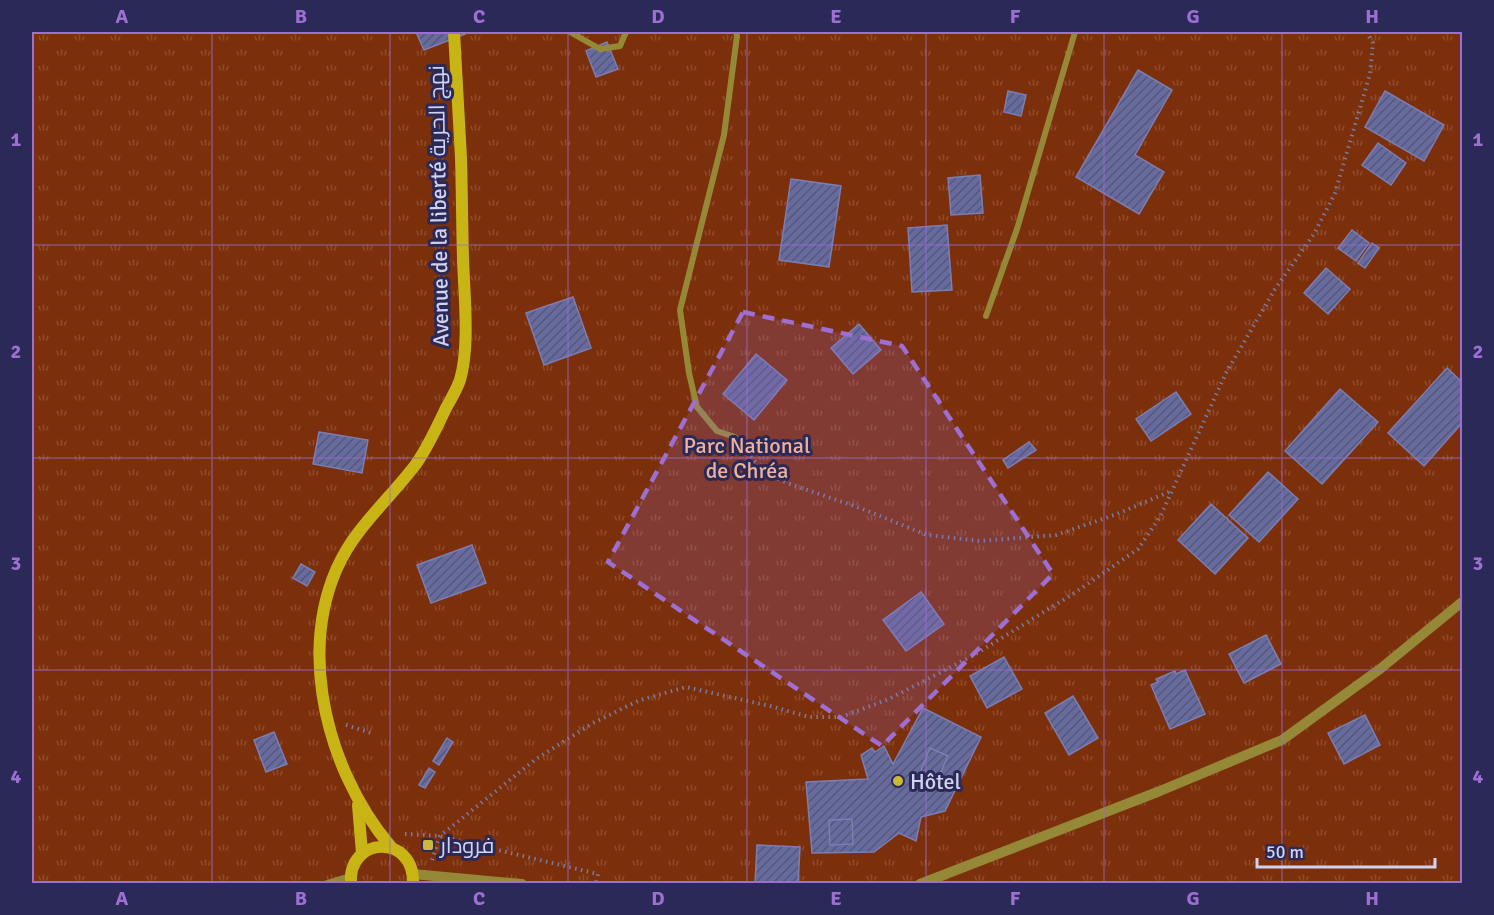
<svg xmlns="http://www.w3.org/2000/svg" width="1494" height="915" font-family="Signika,Cairo,sans-serif">
	<style>
		.park { fill: url(#park-tufts) }
		.building { fill: url(#building-hatch); stroke: #7c7eb3; stroke-width: 1.5 }
		.lines { fill: none; stroke-linecap: round; stroke-linejoin: round }
		.path { stroke: #7a7ba1; stroke-width: 4; stroke-dasharray: 1.5 4.5; stroke-linecap: butt }
		.minor { stroke: #958938; stroke-width: 6 }
		.tertiary { stroke: #958938; stroke-width: 10 }
		.secondary { stroke: #c8b515; stroke-width: 12 }
		.marked { fill: #9d6fd2; fill-opacity: 0.2; stroke: #9d6fd2; stroke-width: 4.5; stroke-dasharray: 12 8; stroke-linejoin: round }
		.grid { fill: none; stroke: #9d6fd2; stroke-width: 1.5; stroke-opacity: 0.55 }
		.poi-dot { fill: #cbba39; stroke: #2a2957; stroke-width: 2 }
		.labels { text-anchor: middle; stroke-width: 6; stroke-linejoin: round; paint-order: stroke }
		.street-label { font-size: 22px; fill: #d0d3ef; stroke: #2a2957 }
		.park-label { font-size: 22px; fill: #efb199; stroke: #2a2957 }
		.poi-label { font-size: 22px; fill: #d0d3ef; stroke: #2a2957; text-anchor: start }
		.neatline { fill: none; stroke: #9d6fd2; stroke-width: 2 }
		.grid-label { font-size: 20px; text-anchor: middle; font-weight: bold; fill: #9d6fd2 }
	</style>
	<defs>
		<pattern id="park-tufts" width="24" height="20" patternUnits="userSpaceOnUse" patternTransform="scale(1.5)"><rect width="24" height="20" fill="#7c2f0b"/><path d="M3 7l-1-3M5 7V3M7 7l1-3M15 17l-1-3M17 17v-4M19 17l1-3" fill="none" stroke="#8e4c2f"/></pattern>
		<pattern id="building-hatch" width="6" height="6" patternUnits="userSpaceOnUse" patternTransform="scale(1.5)"><rect width="6" height="6" fill="#676a9d"/><path d="M-1 1l2-2M0 6l6-6M5 7l2-2" fill="none" stroke="#555777"/></pattern>
	</defs>
	<rect width="100%" height="100%" fill="#343462"/>
	<rect class="park" x="32" y="32" width="1430" height="851"/>
	<g class="building">
		<path d="M 416,32 L 464,32 L 465,34 L 424,50 Z"/>
		<path d="M 607,42 L 618,69 L 596,77 L 586,51 Z"/>
		<path d="M 1138,70 L 1172,90 L 1135,155 L 1164,172 L 1139,214 L 1076,177 Z"/>
		<path d="M 1008,91 L 1026,95 L 1021,116 L 1004,112 Z"/>
		<path d="M 1385,91 L 1444,125 L 1424,161 L 1365,127 Z"/>
		<path d="M 1378,143 L 1406,163 L 1391,185 L 1362,165 Z"/>
		<path d="M 980,175 L 983,213 L 951,215 L 948,178 Z"/>
		<path d="M 791,179 L 841,186 L 829,267 L 779,260 Z"/>
		<path d="M 947,225 L 952,290 L 912,292 L 908,228 Z"/>
		<path d="M 1352,230 L 1369,243 L 1356,261 L 1338,248 Z"/>
		<path d="M 1372,243 L 1379,248 L 1365,268 L 1358,263 Z"/>
		<path d="M 1326,268 L 1350,289 L 1328,314 L 1304,293 Z"/>
		<path d="M 573,297 L 591,348 L 544,365 L 526,313 Z"/>
		<path d="M 859,324 L 881,350 L 853,374 L 831,348 Z"/>
		<path d="M 756,354 L 787,380 L 754,420 L 723,394 Z"/>
		<path d="M 1447,368 L 1462,382 L 1462,423 L 1424,466 L 1388,433 Z"/>
		<path d="M 1340,389 L 1378,422 L 1322,484 L 1285,451 Z"/>
		<path d="M 1176,392 L 1191,414 L 1151,441 L 1136,419 Z"/>
		<path d="M 319,432 L 368,440 L 362,473 L 313,464 Z"/>
		<path d="M 1029,442 L 1036,450 L 1008,468 L 1003,460 Z"/>
		<path d="M 1268,472 L 1298,499 L 1259,542 L 1229,515 Z"/>
		<path d="M 1211,504 L 1248,538 L 1215,574 L 1178,540 Z"/>
		<path d="M 472,545 L 486,583 L 431,603 L 417,565 Z"/>
		<path d="M 301,564 L 315,572 L 307,586 L 293,578 Z"/>
		<path d="M 921,592 L 944,624 L 906,651 L 883,620 Z"/>
		<path d="M 1266,635 L 1281,664 L 1244,683 L 1229,654 Z"/>
		<path d="M 1004,657 L 1022,689 L 987,708 L 970,676 Z"/>
		<path d="M 1185,670 L 1205,714 L 1170,729 L 1151,685 L 1158,682 L 1156,679 L 1175,671 L 1176,674 Z"/>
		<path d="M 1073,696 L 1098,738 L 1069,755 L 1045,713 Z"/>
		<path d="M 923,708 L 981,737 L 945,811 L 921,817 L 916,841 L 899,833 L 874,852 L 812,853 L 806,782 L 868,779 L 861,755 L 872,748 L 875,752 L 884,746 L 893,764 Z"/>
		<path d="M 1365,715 L 1380,745 L 1344,764 L 1328,733 Z"/>
		<path d="M 274,732 L 287,764 L 266,772 L 254,740 Z"/>
		<path d="M 447,738 L 453,742 L 439,765 L 433,761 Z"/>
		<path d="M 930,748 L 948,756 L 936,783 L 919,775 Z"/>
		<path d="M 429,768 L 435,772 L 425,788 L 419,785 Z"/>
		<path d="M 852,819 L 853,844 L 830,845 L 829,820 Z"/>
		<path d="M 757,845 L 800,847 L 798,884 L 755,884 Z"/>
	</g>
	<g class="lines">
		<g class="path">
			<path d="M 743,447 L 755,461 L 769,474 L 787,483 L 860,508 L 927,535 L 980,541 L 1056,535 L 1117,514 L 1171,491"/>
			<path d="M 346,725 L 371,733"/>
			<path d="M 405,834 L 440,836 L 598,874 L 596,884"/>
			<path d="M 432,860 L 440,836 L 536,759 L 593,723 L 640,700 L 686,687 L 770,706 L 809,717 L 841,717 L 889,699 L 974,655 L 1073,594 L 1138,549 L 1160,517 L 1226,373 L 1275,289 L 1314,234 L 1335,193 L 1370,74 L 1373,43 L 1366,32"/>
		</g>
		<g class="minor">
			<path d="M 570,32 L 600,49 L 620,46 L 626,32"/>
			<path d="M 986,316 L 1017,229 L 1075,32"/>
			<path d="M 735,437 L 717,431 L 697,407 L 689,373 L 680,310 L 724,135 L 737,36 L 736,32"/>
			<path d="M 324,884 L 350,876"/>
		</g>
		<g class="tertiary">
			<path d="M 413,874 L 522,884"/>
			<path d="M 920,884 L 1160,791 L 1282,740 L 1380,669 L 1462,602"/>
		</g>
		<g class="secondary">
			<path d="M 358,805 L 362,853"/>
			<path d="M 391,847 C 322,766 288,624 358,533 C 376,509 398,488 416,464 C 428,447 437,427 446,408 C 451,399 457,389 460,380 C 470,346 464,294 463,258 C 462,225 462,191 461,158 C 459,116 456,74 454,32"/>
			<path d="M 351,884 C 347,836 415,833 413,884"/>
		</g>
	</g>
	<path class="marked" d="M 743,312 L 902,346 L 1053,574 L 882,746 L 608,562 Z"/>
	<path class="grid" d="M 212,32 L 212,884M 390,32 L 390,884M 568,32 L 568,884M 747,32 L 747,884M 926,32 L 926,884M 1104,32 L 1104,884M 1282,32 L 1282,884M 32,245 L 1462,245M 32,458 L 1462,458M 32,670 L 1462,670"/>
	<g class="poi-dot">
		<circle cx="898" cy="781" r="6"/>
		<rect x="422" y="839" width="12" height="12" rx="3"/>
	</g>
	<g class="labels">
		<g class="street-label">
			<text transform="translate(438 206) rotate(-91)" y="8">Avenue de la liberté نهج الحرية</text>
		</g>
		<g class="park-label">
			<text x="747" y="453">Parc National<tspan x="747" dy="25">de Chréa</tspan></text>
		</g>
		<g class="poi-label">
			<text x="910" y="789">Hôtel</text>
			<text x="440" y="853">فرودار</text>
		</g>
	</g>
	<rect width="1494" height="915" fill="none" stroke="#2a2957" stroke-width="66"/>
	<path d="M1257 858v9h178v-9" fill="none" stroke="#d0d3ef" stroke-width="3"/>
	<text x="1266" y="858" font-size="18" fill="#d0d3ef" stroke="#2a2957" stroke-width="4.5" paint-order="stroke">50 m</text>
	<rect x="33" y="33" width="1428" height="849" class="neatline"/>
	<g class="grid-label">
		<text x="122" y="23">A</text>
		<text x="301" y="23">B</text>
		<text x="479" y="23">C</text>
		<text x="658" y="23">D</text>
		<text x="836" y="23">E</text>
		<text x="1015" y="23">F</text>
		<text x="1193" y="23">G</text>
		<text x="1372" y="23">H</text>
		<text x="16" y="146">1</text>
		<text x="1478" y="146">1</text>
		<text x="16" y="358">2</text>
		<text x="1478" y="358">2</text>
		<text x="16" y="570">3</text>
		<text x="1478" y="570">3</text>
		<text x="16" y="783">4</text>
		<text x="1478" y="783">4</text>
		<text x="122" y="905">A</text>
		<text x="301" y="905">B</text>
		<text x="479" y="905">C</text>
		<text x="658" y="905">D</text>
		<text x="836" y="905">E</text>
		<text x="1015" y="905">F</text>
		<text x="1193" y="905">G</text>
		<text x="1372" y="905">H</text>
	</g>
</svg>
